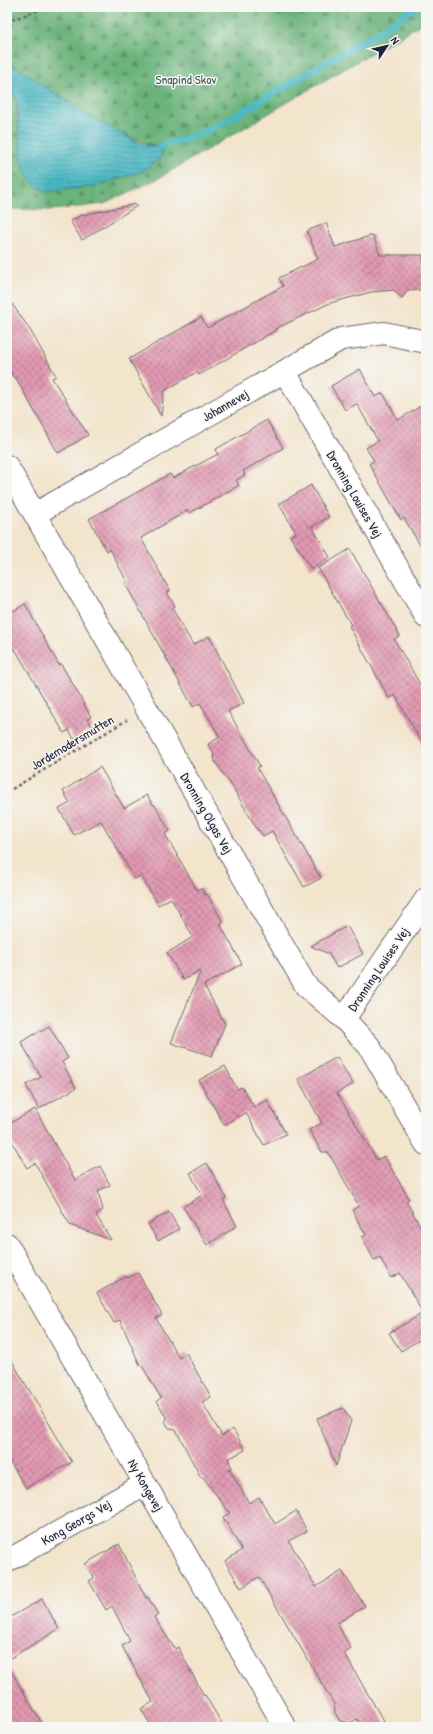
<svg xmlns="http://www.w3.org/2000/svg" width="433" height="1734" font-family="'Patrick Hand',sans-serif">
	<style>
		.forest { fill: url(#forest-firs); stroke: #466a5a }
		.water { fill: url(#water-rules); stroke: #366e80 }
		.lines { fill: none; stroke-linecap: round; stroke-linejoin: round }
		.stream { stroke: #4bb9c4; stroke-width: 7 }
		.building { fill: url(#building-cross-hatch) }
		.minor-casing { stroke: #6b666e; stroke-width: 24 }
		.path { stroke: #6b666e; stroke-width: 2.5; stroke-dasharray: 3 3; stroke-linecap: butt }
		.minor { stroke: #fff; stroke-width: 22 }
		.labels { text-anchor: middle; stroke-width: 3; stroke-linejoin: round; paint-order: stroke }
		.park-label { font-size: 13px; fill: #3f5754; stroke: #f6f6f2 }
		.street-label { font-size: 13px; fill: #22223b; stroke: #f6f6f2 }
	</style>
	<defs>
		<pattern id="forest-firs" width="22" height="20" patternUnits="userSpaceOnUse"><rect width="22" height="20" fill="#6bb37a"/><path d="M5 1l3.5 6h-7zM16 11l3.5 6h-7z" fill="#589165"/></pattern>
		<pattern id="water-rules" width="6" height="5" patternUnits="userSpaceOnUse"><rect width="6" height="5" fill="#4bb9c4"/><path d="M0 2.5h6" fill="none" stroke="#3e96a0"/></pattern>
		<pattern id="building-cross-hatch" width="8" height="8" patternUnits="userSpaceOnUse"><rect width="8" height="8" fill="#e19ab1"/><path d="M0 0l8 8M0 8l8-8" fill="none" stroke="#b67d91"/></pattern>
	</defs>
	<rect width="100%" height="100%" fill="#f6f6f2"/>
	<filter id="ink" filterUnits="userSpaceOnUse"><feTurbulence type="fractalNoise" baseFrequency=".025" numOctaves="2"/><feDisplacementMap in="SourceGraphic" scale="8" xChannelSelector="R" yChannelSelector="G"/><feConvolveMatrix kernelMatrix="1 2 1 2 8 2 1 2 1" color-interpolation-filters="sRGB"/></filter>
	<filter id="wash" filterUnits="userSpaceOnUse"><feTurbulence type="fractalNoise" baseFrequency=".012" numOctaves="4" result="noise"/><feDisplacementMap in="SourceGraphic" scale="16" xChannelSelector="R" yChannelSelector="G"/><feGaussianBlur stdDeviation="0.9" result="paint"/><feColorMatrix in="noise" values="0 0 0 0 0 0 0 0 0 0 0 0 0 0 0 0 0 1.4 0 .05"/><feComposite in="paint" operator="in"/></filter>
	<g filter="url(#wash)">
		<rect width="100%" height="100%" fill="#f3e4cc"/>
		<path class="forest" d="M 7,7 L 426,7 L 426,21 L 157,179 L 104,204 L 52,210 L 7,209 L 7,83 C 18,97 17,113 18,130 L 161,146 C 114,141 48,88 7,61 Z"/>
		<path class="water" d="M 7,61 L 95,119 L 135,141 L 145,145 L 161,146 L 162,156 L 143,171 L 95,186 L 46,192 C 12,176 22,131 17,102 C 15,93 10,89 7,83 C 5,77 7,67 7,61 Z"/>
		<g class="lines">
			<path class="stream" d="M 161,146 L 194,136 L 221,124 L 388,26 L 415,7"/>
		</g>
		<g id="blocks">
			<g class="building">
				<path d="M 136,204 L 137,206 L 82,240 L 70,221 L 82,215 Z"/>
				<path d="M 326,223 L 335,247 L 373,235 L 380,255 L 423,255 L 423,290 L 408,290 L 402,298 L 394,290 L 371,292 L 330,303 L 275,329 L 276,330 L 199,375 L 197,372 L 164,391 L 161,416 L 129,359 L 201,317 L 207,328 L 283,286 L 279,278 L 318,259 L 307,231 Z"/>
				<path d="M 7,297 L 29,328 L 56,376 L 52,378 L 88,435 L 58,453 L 16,378 L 13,377 L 7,363 Z"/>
				<path d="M 360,369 L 375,397 L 383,393 L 398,420 L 426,403 L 426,555 L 404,518 L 401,520 L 369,464 L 374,461 L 366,448 L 378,441 L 357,404 L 345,410 L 331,386 Z"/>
				<path d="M 267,420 L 283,448 L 243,471 L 245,475 L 236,480 L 239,485 L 190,513 L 188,510 L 141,538 L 170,591 L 167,593 L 175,606 L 172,608 L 193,645 L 209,636 L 244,703 L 228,711 L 260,766 L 257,768 L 321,878 L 304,887 L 272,831 L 263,836 L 259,830 L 258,831 L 234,789 L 215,762 L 213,752 L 208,744 L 220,737 L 200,703 L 193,707 L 126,585 L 126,580 L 110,549 L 107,551 L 89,519 L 170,474 L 173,478 L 218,454 L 216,449 Z"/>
				<path d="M 311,485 L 329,517 L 312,527 L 330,557 L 311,569 L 290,536 L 296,533 L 279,504 Z"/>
				<path d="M 350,549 L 400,636 L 394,639 L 426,695 L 426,750 L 395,695 L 389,698 L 349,626 L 351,625 L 318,568 Z"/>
				<path d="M 25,604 L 59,665 L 61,664 L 78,693 L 91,717 L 87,719 L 93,728 L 74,739 L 69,730 L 64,733 L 15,649 L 7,653 L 7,615 Z"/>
				<path d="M 100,767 L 124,808 L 147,795 L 153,805 L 154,804 L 170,831 L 165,834 L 197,890 L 201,888 L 205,895 L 207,894 L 223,922 L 220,924 L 242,964 L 204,985 L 225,1024 L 212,1056 L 171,1043 L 201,970 L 183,980 L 167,953 L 193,937 L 171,898 L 158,905 L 141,875 L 135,879 L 101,821 L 74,835 L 59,809 L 70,803 L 63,791 Z"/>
				<path d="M 347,926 L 363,954 L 337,968 L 329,954 L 311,946 Z"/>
				<path d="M 49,1026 L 68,1058 L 62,1062 L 76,1088 L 39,1109 L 26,1085 L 41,1077 L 21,1042 Z"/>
				<path d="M 337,1057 L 353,1084 L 337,1093 L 377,1160 L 384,1156 L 409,1199 L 406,1201 L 426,1236 L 426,1336 L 401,1351 L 389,1333 L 423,1313 L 400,1273 L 391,1278 L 380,1257 L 374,1260 L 362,1237 L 366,1235 L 352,1210 L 359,1206 L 328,1152 L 322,1152 L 309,1130 L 322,1123 L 298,1079 Z"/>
				<path d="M 225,1066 L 237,1089 L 242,1087 L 254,1107 L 267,1100 L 286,1134 L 264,1145 L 246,1113 L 224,1125 L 199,1080 Z"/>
				<path d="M 35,1109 L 75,1180 L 100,1166 L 110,1185 L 98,1191 L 103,1210 L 96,1215 L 111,1240 L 70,1225 L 35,1163 L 27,1168 L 7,1133 L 7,1125 Z"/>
				<path d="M 207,1163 L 226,1198 L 223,1200 L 237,1226 L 207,1245 L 183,1207 L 202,1195 L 190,1173 Z"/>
				<path d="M 169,1212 L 179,1229 L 158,1241 L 148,1224 Z"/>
				<path d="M 138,1273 L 162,1315 L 156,1318 L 179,1358 L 186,1353 L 211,1397 L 202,1402 L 222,1436 L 233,1429 L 245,1450 L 228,1459 L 232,1468 L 229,1469 L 249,1503 L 259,1497 L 275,1524 L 296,1511 L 307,1531 L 289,1541 L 316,1587 L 342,1571 L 365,1606 L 337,1623 L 351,1649 L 344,1653 L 387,1727 L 362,1727 L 357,1719 L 350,1723 L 340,1721 L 335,1713 L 334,1704 L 259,1577 L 241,1588 L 225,1561 L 242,1550 L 223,1517 L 230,1513 L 203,1477 L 201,1478 L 176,1430 L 169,1428 L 165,1421 L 166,1417 L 157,1401 L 161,1398 L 142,1366 L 140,1365 L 120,1320 L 114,1323 L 97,1293 L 127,1276 L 128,1278 Z"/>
				<path d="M 7,1353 L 72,1462 L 26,1488 L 7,1457 Z"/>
				<path d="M 343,1408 L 351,1421 L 336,1466 L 317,1418 Z"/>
				<path d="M 119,1544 L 146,1598 L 148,1597 L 158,1615 L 154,1617 L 175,1649 L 178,1647 L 204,1696 L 205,1695 L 224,1727 L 152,1727 L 141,1709 L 153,1702 L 122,1646 L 130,1641 L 112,1606 L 106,1610 L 89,1581 L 94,1578 L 85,1564 Z"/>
				<path d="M 42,1599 L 59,1629 L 7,1660 L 7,1619 Z"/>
				<path d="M 7,1664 L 44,1727 L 7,1727 Z"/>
			</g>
		</g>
	</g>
	<g filter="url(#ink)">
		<use href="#blocks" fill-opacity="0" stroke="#6b666e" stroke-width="1"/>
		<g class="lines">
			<g class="minor-casing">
				<g id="minor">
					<path d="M 285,372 L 426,617"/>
					<path d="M 7,466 L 306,986 L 344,1019 L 369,1046 L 426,1144"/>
					<path d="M 35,514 L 341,339 L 384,333 L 426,342"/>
					<path d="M 344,1019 L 426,899"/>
					<path d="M 7,1244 L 285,1727"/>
					<path d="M 7,1561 L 145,1484"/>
				</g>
			</g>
			<g class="path">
				<path d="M 7,17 L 14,19"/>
				<path d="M 7,31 L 14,19 L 48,7"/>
				<path d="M 7,792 L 127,720"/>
			</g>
			<use href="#minor" class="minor"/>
		</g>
	</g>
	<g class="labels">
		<g class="park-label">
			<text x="186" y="84">Snapind Skov</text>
		</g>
		<g class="street-label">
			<text transform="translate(225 405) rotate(-30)" y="5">Johannevej</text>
			<text transform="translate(355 494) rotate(60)" y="5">Dronning Louises Vej</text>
			<text transform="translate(72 742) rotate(-31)" y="5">Jordemodersmutten</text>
			<text transform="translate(207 813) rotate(60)" y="5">Dronning Olgas Vej</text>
			<text transform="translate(378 969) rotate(-56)" y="5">Dronning Louises Vej</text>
			<text transform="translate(146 1485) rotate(60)" y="5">Ny Kongevej</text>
			<text transform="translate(76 1522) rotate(-30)" y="5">Kong Georgs Vej</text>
		</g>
	</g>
	<rect width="433" height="1734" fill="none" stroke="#f6f6f2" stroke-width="24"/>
	<g transform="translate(387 46) rotate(55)" stroke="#f6f6f2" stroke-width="3" paint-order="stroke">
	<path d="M0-3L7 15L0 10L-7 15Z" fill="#22223b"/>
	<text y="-6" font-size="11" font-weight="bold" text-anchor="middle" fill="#22223b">N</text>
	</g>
</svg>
